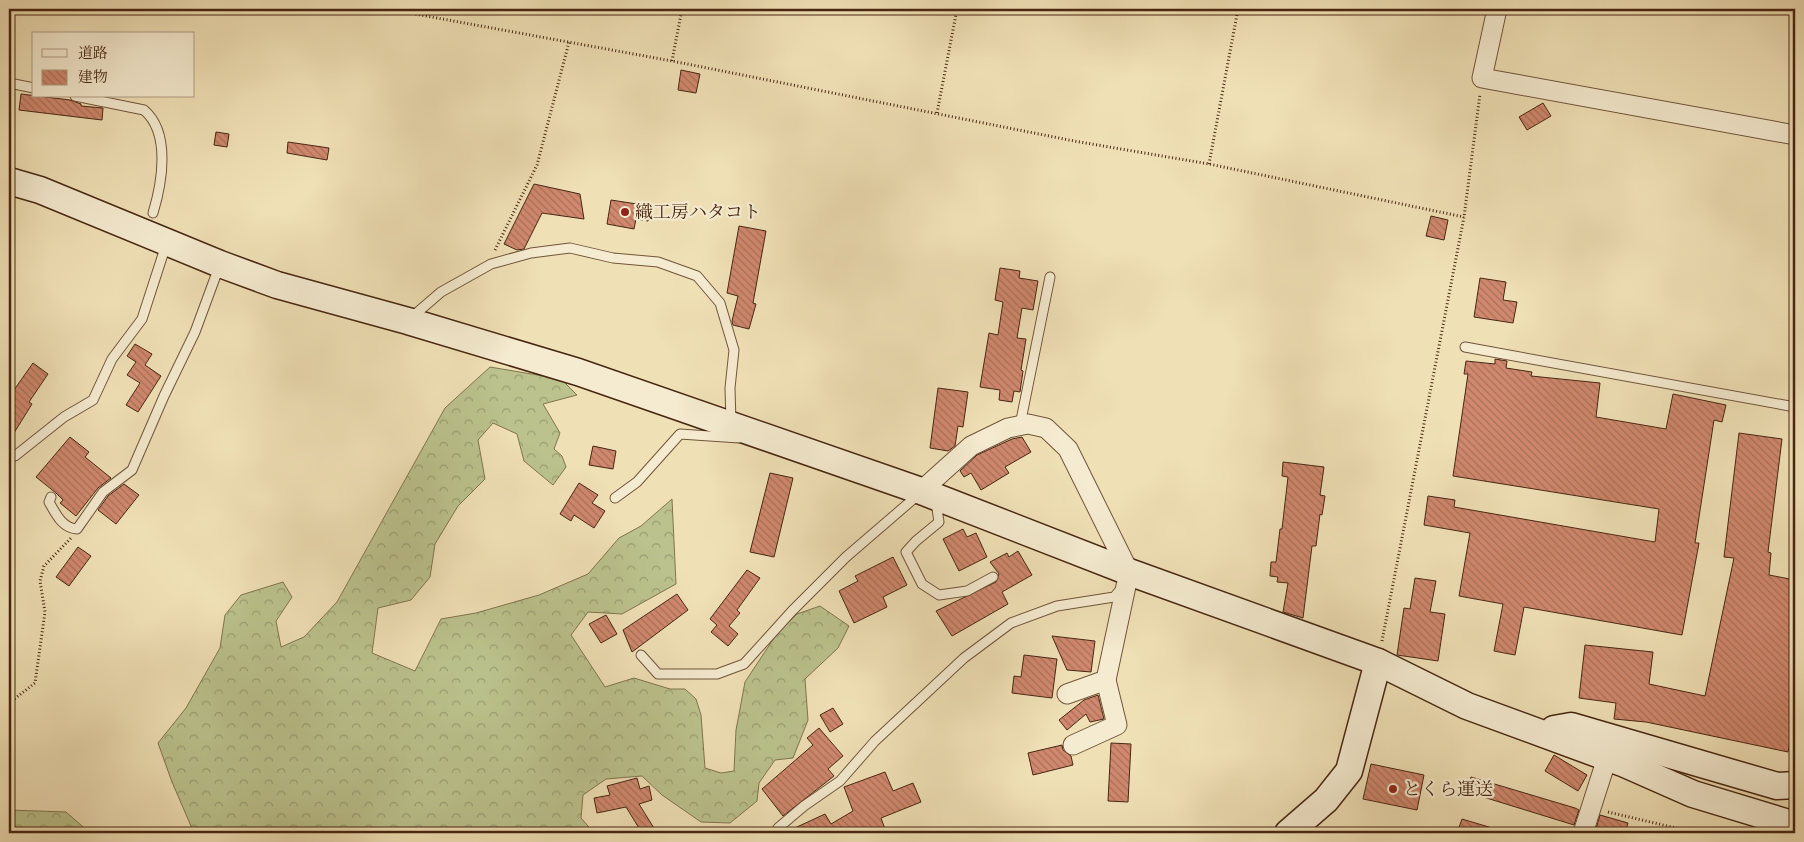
<svg xmlns="http://www.w3.org/2000/svg" width="1804" height="842" font-family="Alegreya,'Noto Serif JP',serif">
	<style>
		.forest { fill: url(#forest-crowns); stroke: #81744f }
		.building { fill: url(#building-back-hatch); stroke: #472711 }
		.lines { fill: none; stroke-linecap: round; stroke-linejoin: round }
		.lane-casing { stroke: #71553a; stroke-width: 11 }
		.street-casing { stroke: #71553a; stroke-width: 21 }
		.secondary-casing { stroke: #472711; stroke-width: 29 }
		.path { stroke: #472711; stroke-width: 3; stroke-dasharray: 1 2.5; stroke-linecap: butt }
		.lane { stroke: #f5ebd0; stroke-width: 9 }
		.street { stroke: #f5ebd0; stroke-width: 19 }
		.secondary { stroke: #f5ebd0; stroke-width: 26 }
		.poi-dot { fill: #8f2418; stroke: #f5ebd0; stroke-width: 2 }
		.labels { text-anchor: middle; stroke-width: 4.5; stroke-linejoin: round; paint-order: stroke }
		.poi-label { font-size: 18px; fill: #472711; stroke: #f5ebd0; text-anchor: start }
	</style>
	<defs>
		<pattern id="forest-crowns" width="20" height="18" patternUnits="userSpaceOnUse" patternTransform="scale(1.25)"><rect width="20" height="18" fill="#bbc28d"/><path d="M2 6a3 3 0 1 1 6 0M12 15a3 3 0 1 1 6 0" fill="none" stroke="#9a9e72"/></pattern>
		<pattern id="building-back-hatch" width="6" height="6" patternUnits="userSpaceOnUse" patternTransform="scale(1.25)"><rect width="6" height="6" fill="#d0886e"/><path d="M-1 5l2 2M0 0l6 6M5-1l2 2" fill="none" stroke="#ab6f59"/></pattern>
	</defs>
	<rect width="100%" height="100%" fill="#f0e0b6"/>
	<filter id="stains"><feTurbulence type="fractalNoise" baseFrequency=".004" numOctaves="4"/><feColorMatrix values="0 0 0 0 .2 0 0 0 0 .09 0 0 0 0 .02 0 0 0 .5 -.17"/></filter>
	<radialGradient id="worn" r=".72"><stop offset=".6" stop-color="#630" stop-opacity="0"/><stop offset="1" stop-color="#630" stop-opacity=".3"/></radialGradient>
	<g class="forest">
		<path d="M 490,367 L 561,379 L 577,395 L 543,404 L 560,433 L 554,449 L 562,456 L 566,467 L 553,485 L 524,461 L 517,434 L 493,423 L 478,440 L 485,479 L 458,506 L 435,544 L 430,577 L 411,600 L 378,608 L 372,653 L 415,671 L 441,619 L 476,613 L 539,595 L 588,574 L 619,538 L 641,526 L 672,499 L 676,584 L 622,614 L 588,612 L 571,635 L 605,687 L 634,678 L 670,689 L 685,689 L 696,699 L 701,715 L 705,768 L 721,773 L 734,771 L 736,730 L 745,682 L 776,635 L 797,614 L 820,606 L 849,626 L 838,648 L 805,679 L 808,720 L 793,758 L 775,760 L 759,783 L 757,801 L 730,823 L 701,822 L 662,795 L 642,776 L 606,779 L 583,795 L 581,818 L 594,833 L 194,833 L 172,782 L 158,743 L 186,708 L 220,648 L 225,615 L 241,595 L 283,582 L 292,597 L 276,621 L 281,647 L 304,637 L 337,602 L 445,408 Z"/>
		<path d="M 9,810 L 66,812 L 90,833 L 9,833 Z"/>
	</g>
	<g class="building">
		<path d="M 681,70 L 700,74 L 696,93 L 678,90 Z"/>
		<path d="M 21,94 L 70,100 L 81,104 L 81,106 L 103,108 L 102,120 L 19,110 Z"/>
		<path d="M 1543,103 L 1551,116 L 1527,130 L 1519,117 Z"/>
		<path d="M 216,132 L 229,134 L 227,147 L 214,145 Z"/>
		<path d="M 288,142 L 329,148 L 327,160 L 287,153 Z"/>
		<path d="M 534,184 L 580,194 L 584,219 L 542,213 L 524,249 L 517,250 L 504,244 Z"/>
		<path d="M 611,200 L 650,206 L 648,221 L 636,219 L 634,229 L 607,224 Z"/>
		<path d="M 1431,216 L 1448,220 L 1444,240 L 1426,236 Z"/>
		<path d="M 739,226 L 766,231 L 753,303 L 756,304 L 749,329 L 733,325 L 732,321 L 738,296 L 727,293 Z"/>
		<path d="M 1000,268 L 1020,271 L 1019,278 L 1038,281 L 1033,310 L 1022,308 L 1017,338 L 1026,339 L 1021,370 L 1023,371 L 1020,392 L 1014,391 L 1012,402 L 999,400 L 1000,390 L 980,387 L 989,333 L 998,335 L 1003,302 L 995,300 Z"/>
		<path d="M 1480,278 L 1506,282 L 1503,300 L 1517,302 L 1513,323 L 1474,317 Z"/>
		<path d="M 135,344 L 152,354 L 145,365 L 161,376 L 138,412 L 126,405 L 140,383 L 127,375 L 136,362 L 127,356 Z"/>
		<path d="M 1495,359 L 1507,361 L 1506,368 L 1532,372 L 1531,376 L 1600,383 L 1596,417 L 1666,429 L 1673,394 L 1726,405 L 1722,422 L 1714,420 L 1695,543 L 1699,543 L 1682,635 L 1524,607 L 1515,655 L 1494,651 L 1503,604 L 1459,596 L 1470,533 L 1424,525 L 1428,496 L 1455,500 L 1454,507 L 1655,542 L 1659,509 L 1453,476 L 1468,374 L 1464,374 L 1466,361 L 1495,364 Z"/>
		<path d="M 33,363 L 48,374 L 29,402 L 32,404 L 9,441 L 9,387 L 14,390 Z"/>
		<path d="M 938,388 L 968,392 L 963,427 L 958,426 L 955,446 L 948,451 L 930,448 Z"/>
		<path d="M 1739,433 L 1782,439 L 1768,552 L 1771,553 L 1769,575 L 1795,580 L 1795,717 L 1788,752 L 1646,722 L 1614,719 L 1616,703 L 1579,698 L 1585,645 L 1653,652 L 1649,684 L 1705,696 L 1734,558 L 1724,557 Z"/>
		<path d="M 70,437 L 89,452 L 85,457 L 111,478 L 98,488 L 76,516 L 60,503 L 63,500 L 56,493 L 36,477 Z"/>
		<path d="M 1022,437 L 1031,452 L 1005,467 L 1009,473 L 981,490 L 971,473 L 964,477 L 960,471 L 977,455 L 1012,439 Z"/>
		<path d="M 593,446 L 616,451 L 613,469 L 589,465 Z"/>
		<path d="M 1283,462 L 1324,467 L 1320,495 L 1325,496 L 1322,515 L 1320,514 L 1316,546 L 1312,546 L 1303,618 L 1283,612 L 1288,583 L 1277,582 L 1278,577 L 1270,576 L 1271,562 L 1276,562 L 1280,529 L 1282,529 L 1288,477 L 1282,476 Z"/>
		<path d="M 770,473 L 793,478 L 774,557 L 750,552 Z"/>
		<path d="M 579,483 L 598,495 L 592,503 L 605,511 L 594,528 L 574,515 L 571,521 L 560,514 Z"/>
		<path d="M 124,484 L 139,495 L 116,524 L 98,510 L 108,496 Z"/>
		<path d="M 963,529 L 967,537 L 976,533 L 987,557 L 959,571 L 943,539 Z"/>
		<path d="M 78,547 L 91,556 L 69,586 L 56,577 Z"/>
		<path d="M 1018,551 L 1032,575 L 1002,592 L 1008,604 L 952,636 L 936,611 L 996,582 L 999,574 L 990,562 L 1007,553 L 1009,557 Z"/>
		<path d="M 893,557 L 907,585 L 883,597 L 887,607 L 854,623 L 839,591 L 858,581 L 855,576 Z"/>
		<path d="M 747,570 L 760,578 L 737,610 L 740,613 L 729,626 L 738,634 L 728,646 L 711,632 L 717,625 L 710,619 Z"/>
		<path d="M 1415,578 L 1436,581 L 1430,612 L 1445,614 L 1438,661 L 1397,655 L 1404,608 L 1410,609 Z"/>
		<path d="M 677,594 L 688,610 L 632,652 L 623,630 Z"/>
		<path d="M 606,615 L 617,634 L 601,643 L 589,624 Z"/>
		<path d="M 1052,636 L 1095,641 L 1091,672 L 1067,670 Z"/>
		<path d="M 1024,655 L 1057,659 L 1052,698 L 1012,693 L 1014,676 L 1021,677 Z"/>
		<path d="M 1098,695 L 1104,719 L 1090,722 L 1086,714 L 1067,730 L 1059,720 L 1084,700 Z"/>
		<path d="M 833,708 L 843,724 L 830,732 L 820,715 Z"/>
		<path d="M 819,728 L 843,756 L 828,769 L 834,776 L 783,816 L 762,789 L 813,745 L 807,738 Z"/>
		<path d="M 1111,743 L 1131,744 L 1128,802 L 1108,801 Z"/>
		<path d="M 1062,745 L 1063,750 L 1071,756 L 1073,765 L 1033,775 L 1028,753 Z"/>
		<path d="M 1554,755 L 1587,775 L 1578,791 L 1545,771 Z"/>
		<path d="M 1371,764 L 1424,775 L 1417,810 L 1363,799 Z"/>
		<path d="M 885,772 L 893,791 L 913,783 L 921,802 L 881,818 L 885,829 L 875,833 L 852,833 L 849,828 L 839,833 L 784,833 L 825,814 L 831,824 L 853,811 L 844,787 Z"/>
		<path d="M 1471,777 L 1575,808 L 1579,810 L 1574,825 L 1467,792 Z"/>
		<path d="M 637,778 L 640,789 L 649,786 L 652,800 L 639,804 L 657,833 L 642,833 L 626,807 L 597,813 L 594,798 L 610,795 L 607,786 Z"/>
		<path d="M 1600,815 L 1628,823 L 1625,833 L 1595,832 Z"/>
		<path d="M 1462,819 L 1499,830 L 1499,833 L 1457,833 Z"/>
	</g>
	<g class="lines">
		<g class="lane-casing">
			<g id="lane">
				<path d="M 9,83 L 34,88"/>
				<path d="M 75,96 L 144,110 C 171,133 162,183 153,213"/>
				<path d="M 412,317 L 441,292 L 491,264 L 531,253 L 570,248 L 613,258 L 658,262 L 697,276 L 720,303 L 734,350 L 730,388 L 731,423"/>
				<path d="M 1465,347 L 1795,407"/>
				<path d="M 1020,425 L 1050,277"/>
				<path d="M 9,457 L 15,456 L 64,417 L 93,400 L 112,359 L 142,319 L 166,245"/>
				<path d="M 51,497 L 49,502 C 56,514 62,528 77,529 L 103,492 L 132,470 L 164,396 L 195,332 L 219,267"/>
				<path d="M 615,498 L 637,482 L 680,434 L 739,438"/>
				<path d="M 936,502 L 939,522 L 916,541 L 906,552 L 922,584 L 939,595 L 967,591 L 993,577"/>
				<path d="M 641,655 L 658,674 L 717,674 L 744,664 L 792,611 L 846,557 L 918,495"/>
				<path d="M 778,828 L 804,806 L 840,781 L 875,741 L 964,658 L 1011,623 L 1057,606 L 1114,597 L 1121,589"/>
			</g>
		</g>
		<g class="street-casing">
			<g id="street">
				<path d="M 1497,9 L 1482,78 L 1795,135"/>
				<path d="M 921,491 L 971,446 L 1008,428 L 1028,424 L 1046,428 L 1068,449 L 1129,572 L 1106,680 L 1067,694"/>
				<path d="M 1073,745 L 1117,725 L 1106,680"/>
				<path d="M 1583,833 L 1607,758"/>
			</g>
		</g>
		<g class="secondary-casing">
			<g id="secondary">
				<path d="M 9,181 L 40,190 L 220,264 L 277,285 L 408,321 L 578,372 L 921,491 L 1129,572 L 1378,662 L 1467,706 L 1625,764 L 1693,794 L 1795,825"/>
				<path d="M 1554,729 L 1571,726 L 1777,786 L 1795,785"/>
				<path d="M 1288,833 L 1326,800 L 1349,771 L 1378,662"/>
			</g>
		</g>
		<g class="path">
			<path d="M 388,9 L 672,61 L 1074,141 L 1209,164 L 1464,217"/>
			<path d="M 672,61 L 682,9"/>
			<path d="M 937,113 L 957,9"/>
			<path d="M 1209,164 L 1238,9"/>
			<path d="M 495,250 L 537,165 L 569,42"/>
			<path d="M 1382,641 L 1464,217 L 1480,94"/>
			<path d="M 9,703 L 35,683 L 45,612 L 40,581 L 44,566 L 71,538"/>
			<path d="M 1608,812 L 1697,833"/>
		</g>
		<use href="#lane" class="lane"/>
		<use href="#street" class="street"/>
		<use href="#secondary" class="secondary"/>
	</g>
	<g class="poi-dot">
		<circle cx="625" cy="212" r="5"/>
		<circle cx="1393" cy="789" r="5"/>
	</g>
	<g class="labels">
		<g class="poi-label">
			<text x="635" y="218">織工房ハタコト</text>
			<text x="1403" y="795">とくら運送</text>
		</g>
	</g>
	<rect width="1804" height="842" fill="none" stroke="#f0e0b6" stroke-width="30"/>
	<rect x="10" y="10" width="1784" height="822" fill="none" stroke="#472711" stroke-width="2.5"/>
	<rect x="15" y="15" width="1774" height="812" fill="none" stroke="#472711"/>
	<rect x="32" y="32" width="162" height="65" fill="#f5ebd0" stroke="#af9d84"/>
	<rect x="42" y="49" width="25" height="8" fill="#f5ebd0" stroke="#af9d84"/>
	<text x="78" y="58" font-size="15" fill="#472711">道路</text>
	<rect x="42" y="70" width="25" height="15" fill="url(#building-back-hatch)" stroke="#af9d84"/>
	<text x="78" y="82" font-size="15" fill="#472711">建物</text>
	<rect width="100%" height="100%" filter="url(#stains)"/>
	<rect width="100%" height="100%" fill="url(#worn)"/>
</svg>
